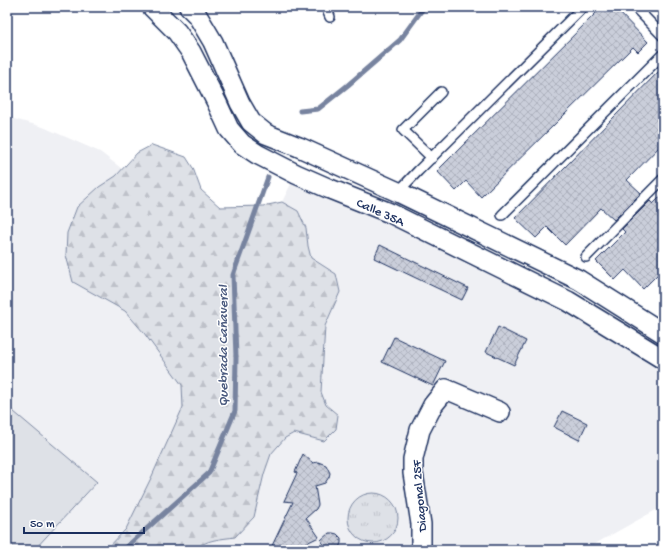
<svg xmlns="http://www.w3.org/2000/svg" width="670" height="557" font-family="'Gochi Hand',sans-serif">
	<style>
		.built { fill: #eff0f4 }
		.grass { fill: url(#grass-tufts); stroke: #7c88a2 }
		.forest { fill: url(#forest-firs); stroke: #7c88a2 }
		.park { fill: #dee1e7; stroke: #7c88a2 }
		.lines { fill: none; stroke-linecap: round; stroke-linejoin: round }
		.stream { stroke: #77839f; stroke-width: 5 }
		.building { fill: url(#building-cross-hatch); stroke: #1b2f5e }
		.service-casing { stroke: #1b2f5e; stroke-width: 12 }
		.minor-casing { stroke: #1b2f5e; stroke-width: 22 }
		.service { stroke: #fff; stroke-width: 9 }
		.minor { stroke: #fff; stroke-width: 19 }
		.labels { text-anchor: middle; stroke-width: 3; stroke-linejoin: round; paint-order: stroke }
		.street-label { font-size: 13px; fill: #1b2f5e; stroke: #fff }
		.water-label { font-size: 14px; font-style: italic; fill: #49597e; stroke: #fff }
	</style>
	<defs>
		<pattern id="grass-tufts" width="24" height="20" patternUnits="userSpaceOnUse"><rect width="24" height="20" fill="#dee1e7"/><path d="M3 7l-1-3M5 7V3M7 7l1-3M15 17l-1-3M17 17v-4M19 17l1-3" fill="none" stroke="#bec1c9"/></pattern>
		<pattern id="forest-firs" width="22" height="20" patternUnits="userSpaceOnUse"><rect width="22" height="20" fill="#dee1e7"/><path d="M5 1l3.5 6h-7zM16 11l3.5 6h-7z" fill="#bec1c9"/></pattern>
		<pattern id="building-cross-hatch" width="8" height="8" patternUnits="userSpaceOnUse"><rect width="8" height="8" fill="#caceda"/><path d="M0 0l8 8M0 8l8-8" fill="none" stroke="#adb1be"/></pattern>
	</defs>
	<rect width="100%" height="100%" fill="#fff"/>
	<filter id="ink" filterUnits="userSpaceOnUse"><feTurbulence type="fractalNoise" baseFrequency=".025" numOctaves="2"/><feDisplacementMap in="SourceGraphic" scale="8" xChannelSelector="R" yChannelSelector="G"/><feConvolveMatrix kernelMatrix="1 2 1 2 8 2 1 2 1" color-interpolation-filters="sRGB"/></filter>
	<g filter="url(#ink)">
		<g class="built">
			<path d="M 7,117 L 43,127 L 100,152 L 143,185 L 236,357 L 123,550 L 7,550 Z"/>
			<path d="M 296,174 L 663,359 L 663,506 L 584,550 L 196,550 L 198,547 L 215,540 L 235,537 L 253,517 L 264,474 L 271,454 L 285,438 L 294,433 L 324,440 L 338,415 L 326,405 L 321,392 L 325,326 L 340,291 L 336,274 L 311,258 L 308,246 L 306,228 L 298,211 L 282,202 Z"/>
		</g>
		<circle class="grass" cx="373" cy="518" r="25"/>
		<path class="forest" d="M 152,145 L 186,157 L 193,168 L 201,190 L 220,207 L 263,206 L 282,202 L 298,211 L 306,228 L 308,246 L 311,258 L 336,274 L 340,292 L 325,326 L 321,392 L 326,405 L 338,415 L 336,429 L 324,441 L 294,433 L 285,438 L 271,454 L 264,474 L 254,517 L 235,537 C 223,539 204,539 196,550 L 106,550 L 126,529 L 152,476 L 183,407 L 182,385 L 144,333 L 125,311 L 73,282 L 66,255 L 67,233 L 77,207 L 99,187 L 116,176 L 137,153 Z"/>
		<path class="park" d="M 7,406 L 97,482 L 34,550 L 7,550 Z"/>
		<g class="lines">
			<g class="stream">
				<path d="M 300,111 L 318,109 L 348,85 L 400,40 L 424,7"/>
				<path d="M 123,550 L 209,473 L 235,411 L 236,357 L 233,275 L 268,177"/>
			</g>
		</g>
		<g class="building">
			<path d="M 602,7 L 614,7 L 648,42 L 638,52 L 633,47 L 481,197 L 466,181 L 456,191 L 437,171 Z"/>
			<path d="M 663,67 L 663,143 L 627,180 L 641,193 L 614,220 L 601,208 L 565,245 L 547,227 L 536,238 L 515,218 Z"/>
			<path d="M 663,194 L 663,269 L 643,289 L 625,270 L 615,280 L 596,261 L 625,232 L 622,229 L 650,201 L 653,204 Z"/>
			<path d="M 380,245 L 468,288 L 462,300 L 374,258 Z"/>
			<path d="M 498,327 L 526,341 L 514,365 L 486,352 Z"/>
			<path d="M 394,337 L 445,361 L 433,386 L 382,362 Z"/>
			<path d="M 562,411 L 587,423 L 579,440 L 554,427 Z"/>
			<path d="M 303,454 L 313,463 L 318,462 L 326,465 L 330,473 L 329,477 L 325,483 L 315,486 L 318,505 L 316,509 L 306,518 L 319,537 L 292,550 L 270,550 L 293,502 L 284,501 L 297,473 L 295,472 Z"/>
			<path d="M 329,533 L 333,533 L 337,534 L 341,538 L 341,543 L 339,548 L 335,550 L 329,550 L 326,548 L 321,540 Z"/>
		</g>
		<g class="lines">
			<g class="service-casing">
				<g id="service">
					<path d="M 326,7 L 330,17"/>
					<path d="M 635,7 L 663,36"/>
					<path d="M 432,158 L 403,130 L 441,92"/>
					<path d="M 398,192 L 418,171 L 583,7"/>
					<path d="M 502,215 L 663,54"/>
					<path d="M 586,257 L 663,179"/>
				</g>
			</g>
			<g class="minor-casing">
				<g id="minor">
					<path d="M 152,7 L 177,32 L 191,52 L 217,103 L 229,129 L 242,144 L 257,154 L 296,174 L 330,189 L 390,213 L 568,301 L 663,359"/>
					<path d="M 189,7 L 197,15 L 213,42 L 240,103 L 251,122 L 266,134 L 299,147 L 398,192 L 579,280 L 663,333"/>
					<path d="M 421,550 L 421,524 L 413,473 L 413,459 L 420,430 L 433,405 L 446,389 L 500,412"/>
				</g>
			</g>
			<use href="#service" class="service"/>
			<use href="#minor" class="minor"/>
		</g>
	</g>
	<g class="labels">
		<g class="street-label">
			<text transform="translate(381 211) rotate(24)" y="5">Calle 35A</text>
			<text transform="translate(418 496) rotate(-95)" y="5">Diagonal 25F</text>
		</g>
		<g class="water-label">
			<text transform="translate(222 346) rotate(-90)" y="5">Quebrada Cañaveral</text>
		</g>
	</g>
	<rect width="670" height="557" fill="none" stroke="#fff" stroke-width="24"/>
	<rect x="12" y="12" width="646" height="533" fill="none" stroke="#1b2f5e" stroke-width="1.5" filter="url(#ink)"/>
	<path d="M24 527v6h120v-6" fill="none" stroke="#1b2f5e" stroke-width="2"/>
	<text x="30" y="527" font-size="12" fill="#1b2f5e" stroke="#ffffff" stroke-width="3" paint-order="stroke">50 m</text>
</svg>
